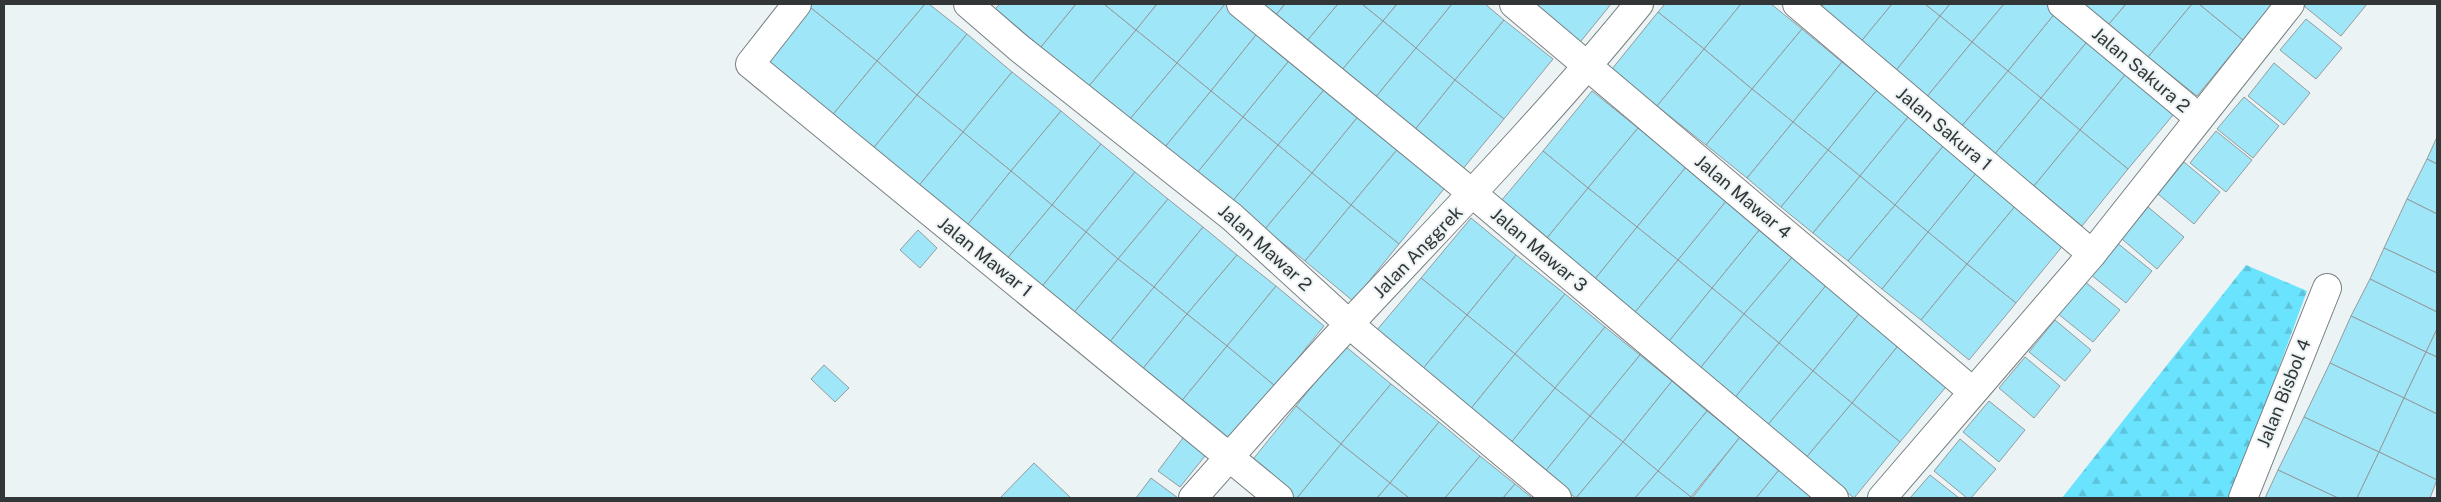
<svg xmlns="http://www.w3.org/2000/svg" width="2441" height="502" font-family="'Public Sans',sans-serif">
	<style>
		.forest { fill: url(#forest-firs) }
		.building { fill: #9fe7f8; stroke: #949b9d }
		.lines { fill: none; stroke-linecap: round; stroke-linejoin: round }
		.minor-casing { stroke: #798082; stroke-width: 30 }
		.minor { stroke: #fff; stroke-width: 28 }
		.labels { text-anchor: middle; stroke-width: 4; stroke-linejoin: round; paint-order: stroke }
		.street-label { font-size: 18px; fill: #333637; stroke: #ecf3f5 }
	</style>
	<defs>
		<pattern id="forest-firs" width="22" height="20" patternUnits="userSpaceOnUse" patternTransform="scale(1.25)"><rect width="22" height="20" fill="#6ae4fe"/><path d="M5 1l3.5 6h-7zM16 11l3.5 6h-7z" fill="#5cc4da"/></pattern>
	</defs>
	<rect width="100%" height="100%" fill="#ecf3f5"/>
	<path class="forest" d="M 2246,265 L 2307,291 L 2231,498 L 2062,498 Z"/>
	<g class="building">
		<path d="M 806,4 L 925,4 L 877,61 Z"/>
		<path d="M 806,4 L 877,61 L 830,118 L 760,61 Z"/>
		<path d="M 925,4 L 929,4 L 967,34 L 917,95 L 877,61 Z"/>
		<path d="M 1000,4 L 1076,4 L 1041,47 L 995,9 Z"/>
		<path d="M 1076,4 L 1104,4 L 1136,30 L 1089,86 L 1041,47 Z"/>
		<path d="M 1104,4 L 1157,4 L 1136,30 Z"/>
		<path d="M 1157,4 L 1225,4 L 1177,63 L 1136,30 Z"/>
		<path d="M 1225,4 L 1260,30 L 1211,91 L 1177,63 Z"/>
		<path d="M 1247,4 L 1285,4 L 1270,22 Z"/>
		<path d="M 1285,4 L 1338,4 L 1301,48 L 1270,22 Z"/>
		<path d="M 1338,4 L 1362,4 L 1383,21 L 1336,77 L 1301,48 Z"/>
		<path d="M 1362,4 L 1397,4 L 1383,21 Z"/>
		<path d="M 1397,4 L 1452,4 L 1416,48 L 1383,21 Z"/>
		<path d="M 1452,4 L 1485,4 L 1504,20 L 1455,80 L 1416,48 Z"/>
		<path d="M 1530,4 L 1611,4 L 1577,46 Z"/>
		<path d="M 1665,4 L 1741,4 L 1704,49 L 1658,12 Z"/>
		<path d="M 1741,4 L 1771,4 L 1802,29 L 1752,89 L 1704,49 Z"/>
		<path d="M 1824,4 L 1892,4 L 1859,44 L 1818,11 Z"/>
		<path d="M 1892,4 L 1925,4 L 1940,16 L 1894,73 L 1859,44 Z"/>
		<path d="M 1925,4 L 1950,4 L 1940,16 Z"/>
		<path d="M 1950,4 L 2004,4 L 1972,42 L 1940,16 Z"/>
		<path d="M 2004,4 L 2048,4 L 2057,11 L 2008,71 L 1972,42 Z"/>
		<path d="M 2084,4 L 2126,4 L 2109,24 Z"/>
		<path d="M 2126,4 L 2192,4 L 2148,57 L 2109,24 Z"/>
		<path d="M 2192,4 L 2199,4 L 2243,40 L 2197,96 L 2148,57 Z"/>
		<path d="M 2199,4 L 2272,4 L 2243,40 Z"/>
		<path d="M 2307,4 L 2367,4 L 2341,36 L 2304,6 Z"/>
		<path d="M 2057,11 L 2090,38 L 2041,98 L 2008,71 Z"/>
		<path d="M 1658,12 L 1704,49 L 1657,106 L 1612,69 Z"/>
		<path d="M 1940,16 L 1972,42 L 1925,99 L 1894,73 Z"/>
		<path d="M 2306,19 L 2342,48 L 2316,79 L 2280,50 Z"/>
		<path d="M 1504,20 L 1553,59 L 1504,119 L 1455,80 Z"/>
		<path d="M 1383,21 L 1416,48 L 1370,104 L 1336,77 Z"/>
		<path d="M 1802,29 L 1842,62 L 1793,122 L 1752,89 Z"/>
		<path d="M 1136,30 L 1177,63 L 1130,119 L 1089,86 Z"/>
		<path d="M 1260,30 L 1292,57 L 1243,117 L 1211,91 Z"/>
		<path d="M 967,34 L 1012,72 L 963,132 L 917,95 Z"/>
		<path d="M 2090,38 L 2129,70 L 2080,130 L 2041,98 Z"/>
		<path d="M 1972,42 L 2008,71 L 1961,127 L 1925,99 Z"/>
		<path d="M 1416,48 L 1455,80 L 1409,137 L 1370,104 Z"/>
		<path d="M 1704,49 L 1752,89 L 1706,145 L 1657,106 Z"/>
		<path d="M 1292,57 L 1328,85 L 1278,145 L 1243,117 Z"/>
		<path d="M 877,61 L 917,95 L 871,151 L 830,118 Z"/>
		<path d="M 1842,62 L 1877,90 L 1828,150 L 1793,122 Z"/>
		<path d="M 1177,63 L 1211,91 L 1165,147 L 1130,119 Z"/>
		<path d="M 2274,63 L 2310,93 L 2284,125 L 2248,96 Z"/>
		<path d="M 2129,70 L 2178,109 L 2128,169 L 2080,130 Z"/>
		<path d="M 2008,71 L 2041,98 L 1994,155 L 1961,127 Z"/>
		<path d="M 1012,72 L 1061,111 L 1011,171 L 963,132 Z"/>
		<path d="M 1455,80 L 1504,119 L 1457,176 L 1409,137 Z"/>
		<path d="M 1328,85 L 1361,113 L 1312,173 L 1278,145 Z"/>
		<path d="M 1752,89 L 1793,122 L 1747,178 L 1706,145 Z"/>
		<path d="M 1877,90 L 1909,116 L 1860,176 L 1828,150 Z"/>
		<path d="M 1211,91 L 1243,117 L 1197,173 L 1165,147 Z"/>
		<path d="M 1592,91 L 1638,128 L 1588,188 L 1543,151 Z"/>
		<path d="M 917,95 L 963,132 L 917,188 L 871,151 Z"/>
		<path d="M 2244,97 L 2279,126 L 2253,158 L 2217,129 Z"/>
		<path d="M 2041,98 L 2080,130 L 2034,186 L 1994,155 Z"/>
		<path d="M 1061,111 L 1101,144 L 1052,205 L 1011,171 Z"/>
		<path d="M 1361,113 L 1401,145 L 1351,205 L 1312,173 Z"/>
		<path d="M 1909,116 L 1944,145 L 1895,205 L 1860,176 Z"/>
		<path d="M 1243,117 L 1278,145 L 1232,202 L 1197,173 Z"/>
		<path d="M 1793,122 L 1828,150 L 1781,207 L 1747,178 Z"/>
		<path d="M 1638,128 L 1686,167 L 1637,227 L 1588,188 Z"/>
		<path d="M 2080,130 L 2128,169 L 2082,226 L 2034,186 Z"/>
		<path d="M 2216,131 L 2252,160 L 2226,192 L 2190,163 Z"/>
		<path d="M 963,132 L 1011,171 L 965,228 L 917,188 Z"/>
		<path d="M 2437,137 L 2437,164 L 2427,159 Z"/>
		<path d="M 1101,144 L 1135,172 L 1086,232 L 1052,205 Z"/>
		<path d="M 1278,145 L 1312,173 L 1265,229 L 1232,202 Z"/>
		<path d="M 1401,145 L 1448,184 L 1399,244 L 1351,205 Z"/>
		<path d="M 1944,145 L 1977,172 L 1928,232 L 1895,205 Z"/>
		<path d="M 1828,150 L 1860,176 L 1813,233 L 1781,207 Z"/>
		<path d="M 1543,151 L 1588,188 L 1542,244 L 1496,207 Z"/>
		<path d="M 2427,159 L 2437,164 L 2437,214 L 2407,199 Z"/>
		<path d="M 2184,162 L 2220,192 L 2194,224 L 2158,194 Z"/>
		<path d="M 1686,167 L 1727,200 L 1678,260 L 1637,227 Z"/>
		<path d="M 1011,171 L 1052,205 L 1005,261 L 965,228 Z"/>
		<path d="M 1135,172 L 1168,199 L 1118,259 L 1086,232 Z"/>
		<path d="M 1977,172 L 2017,204 L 1967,264 L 1928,232 Z"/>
		<path d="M 1312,173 L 1351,205 L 1305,261 L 1265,229 Z"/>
		<path d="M 1860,176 L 1895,205 L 1848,261 L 1813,233 Z"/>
		<path d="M 1588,188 L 1637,227 L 1591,284 L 1542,244 Z"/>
		<path d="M 1168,199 L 1203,227 L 1154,287 L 1118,259 Z"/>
		<path d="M 2407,199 L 2437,214 L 2437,273 L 2384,248 Z"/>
		<path d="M 1727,200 L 1761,228 L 1712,288 L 1678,260 Z"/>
		<path d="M 2017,204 L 2065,243 L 2016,303 L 1967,264 Z"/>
		<path d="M 1052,205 L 1086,232 L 1040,289 L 1005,261 Z"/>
		<path d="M 1351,205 L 1399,244 L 1353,301 L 1305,261 Z"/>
		<path d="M 1895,205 L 1928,232 L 1882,289 L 1848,261 Z"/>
		<path d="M 2148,207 L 2184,237 L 2157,269 L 2122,239 Z"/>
		<path d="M 1471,218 L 1516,255 L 1467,315 L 1421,278 Z"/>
		<path d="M 1203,227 L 1237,255 L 1187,314 L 1154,287 Z"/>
		<path d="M 1637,227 L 1678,260 L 1631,317 L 1591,284 Z"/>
		<path d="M 1761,228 L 1794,255 L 1744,314 L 1712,288 Z"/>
		<path d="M 918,230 L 937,248 L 920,268 L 900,250 Z"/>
		<path d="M 1086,232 L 1118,259 L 1072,315 L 1040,289 Z"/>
		<path d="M 1928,232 L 1967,264 L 1921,320 L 1882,289 Z"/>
		<path d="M 2116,242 L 2152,271 L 2126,303 L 2090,274 Z"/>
		<path d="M 2384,248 L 2437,273 L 2437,312 L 2370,279 Z"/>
		<path d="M 1237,255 L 1276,286 L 1227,346 L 1187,314 Z"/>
		<path d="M 1516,255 L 1565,294 L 1515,354 L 1467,315 Z"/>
		<path d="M 1794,255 L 1828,283 L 1779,343 L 1744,314 Z"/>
		<path d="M 1118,259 L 1154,287 L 1108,344 L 1072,315 Z"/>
		<path d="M 1678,260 L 1712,288 L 1666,345 L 1631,317 Z"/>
		<path d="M 1967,264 L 2016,303 L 1969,360 L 1921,320 Z"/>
		<path d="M 1421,278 L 1467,315 L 1421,371 L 1376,331 Z"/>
		<path d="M 2370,279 L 2437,312 L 2437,329 L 2426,352 L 2351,316 Z"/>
		<path d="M 2084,281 L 2120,310 L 2093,342 L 2057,313 Z"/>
		<path d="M 1828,283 L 1862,310 L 1813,371 L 1779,343 Z"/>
		<path d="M 1276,286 L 1324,326 L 1275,386 L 1227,346 Z"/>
		<path d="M 1154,287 L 1187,314 L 1141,371 L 1108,344 Z"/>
		<path d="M 1712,288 L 1744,314 L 1698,371 L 1666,345 Z"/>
		<path d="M 1565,294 L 1605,327 L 1555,388 L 1515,354 Z"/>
		<path d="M 1862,310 L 1901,342 L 1852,403 L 1813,371 Z"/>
		<path d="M 1187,314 L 1227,346 L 1180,403 L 1141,371 Z"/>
		<path d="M 1744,314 L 1779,343 L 1733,400 L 1698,371 Z"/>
		<path d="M 1467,315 L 1515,354 L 1469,411 L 1421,371 Z"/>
		<path d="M 2351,316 L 2426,352 L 2404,398 L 2330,363 Z"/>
		<path d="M 2055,320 L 2091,350 L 2065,381 L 2029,352 Z"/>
		<path d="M 1605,327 L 1640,355 L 1590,416 L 1555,388 Z"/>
		<path d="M 2437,329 L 2437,357 L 2426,352 Z"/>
		<path d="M 1901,342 L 1950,382 L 1900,442 L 1852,403 Z"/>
		<path d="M 1779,343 L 1813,371 L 1766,427 L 1733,400 Z"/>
		<path d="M 1227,346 L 1275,386 L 1229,442 L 1180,403 Z"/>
		<path d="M 1345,346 L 1391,384 L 1341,444 L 1296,406 Z"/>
		<path d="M 2426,352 L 2437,357 L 2437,414 L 2404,398 Z"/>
		<path d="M 1515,354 L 1555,388 L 1510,444 L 1469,411 Z"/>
		<path d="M 1640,355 L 1672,381 L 1623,442 L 1590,416 Z"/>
		<path d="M 2025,357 L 2060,386 L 2034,418 L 1999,388 Z"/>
		<path d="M 2330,363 L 2404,398 L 2379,452 L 2304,417 Z"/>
		<path d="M 824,365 L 849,388 L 835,402 L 811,379 Z"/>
		<path d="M 1813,371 L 1852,403 L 1805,459 L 1766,427 Z"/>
		<path d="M 1672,381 L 1707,411 L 1658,471 L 1623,442 Z"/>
		<path d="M 1391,384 L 1439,422 L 1390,483 L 1341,444 Z"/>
		<path d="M 1555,388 L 1590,416 L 1544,473 L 1510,444 Z"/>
		<path d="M 2404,398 L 2437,414 L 2437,480 L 2379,452 Z"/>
		<path d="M 1989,401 L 2025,430 L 1999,462 L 1963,432 Z"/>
		<path d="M 1852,403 L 1900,442 L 1854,498 L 1805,459 Z"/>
		<path d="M 1296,406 L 1341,444 L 1297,498 L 1293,498 L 1250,463 Z"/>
		<path d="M 1707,411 L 1740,437 L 1691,497 L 1658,471 Z"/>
		<path d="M 1590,416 L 1623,442 L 1576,498 L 1544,473 Z"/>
		<path d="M 2304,417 L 2379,452 L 2357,498 L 2338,498 L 2278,470 Z"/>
		<path d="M 1439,422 L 1480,456 L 1445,498 L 1409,498 L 1390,483 Z"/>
		<path d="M 1186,434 L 1209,451 L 1180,487 L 1158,471 Z"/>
		<path d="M 1740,437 L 1779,470 L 1756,498 L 1692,498 Z"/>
		<path d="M 1960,439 L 1996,469 L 1971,498 L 1967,498 L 1934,471 Z"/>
		<path d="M 1623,442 L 1658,471 L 1635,498 L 1576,498 Z"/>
		<path d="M 1341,444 L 1390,483 L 1377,498 L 1297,498 Z"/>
		<path d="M 2379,452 L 2437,480 L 2430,498 L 2357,498 Z"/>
		<path d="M 1480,456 L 1515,484 L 1503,498 L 1445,498 Z"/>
		<path d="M 1034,463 L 1071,498 L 1000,498 Z"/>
		<path d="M 1779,470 L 1814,498 L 1756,498 Z"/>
		<path d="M 2278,470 L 2338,498 L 2265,498 Z"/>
		<path d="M 1658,471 L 1691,497 L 1690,498 L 1635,498 Z"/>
		<path d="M 1930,475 L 1959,498 L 1910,498 Z"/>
		<path d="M 1151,478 L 1178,498 L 1136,498 Z"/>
		<path d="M 1390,483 L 1409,498 L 1377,498 Z"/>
		<path d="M 1515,484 L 1532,498 L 1503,498 Z"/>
	</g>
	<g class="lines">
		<g class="minor-casing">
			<g id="minor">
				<path d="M 797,4 L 750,64 L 1279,498"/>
				<path d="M 968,4 L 1019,48 L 1232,217 L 1349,324 L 1557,498"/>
				<path d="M 1241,4 L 1473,194 L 1834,498"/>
				<path d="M 1514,4 L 1972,391"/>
				<path d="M 1797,4 L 2092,254"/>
				<path d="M 2062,4 L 2198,117"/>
				<path d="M 1193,498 C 1245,439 1296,381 1350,323 C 1448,218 1548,116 1639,4"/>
				<path d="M 1882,498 L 2092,254 L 2290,4"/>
				<path d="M 2243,498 L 2327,288"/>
			</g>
		</g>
		<use href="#minor" class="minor"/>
	</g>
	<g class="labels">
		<g class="street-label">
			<text transform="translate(2141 70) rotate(40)" y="6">Jalan Sakura 2</text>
			<text transform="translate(1944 129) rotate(40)" y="6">Jalan Sakura 1</text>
			<text transform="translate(1743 197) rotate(40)" y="6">Jalan Mawar 4</text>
			<text transform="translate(1265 248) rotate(42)" y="6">Jalan Mawar 2</text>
			<text transform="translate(1539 250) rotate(40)" y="6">Jalan Mawar 3</text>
			<text transform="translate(1418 252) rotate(-46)" y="6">Jalan Anggrek</text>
			<text transform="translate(985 257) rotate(39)" y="6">Jalan Mawar 1</text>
			<text transform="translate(2284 393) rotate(-68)" y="6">Jalan Bisbol 4</text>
		</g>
	</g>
	<rect width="2441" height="502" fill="none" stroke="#333637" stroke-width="10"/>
</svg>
